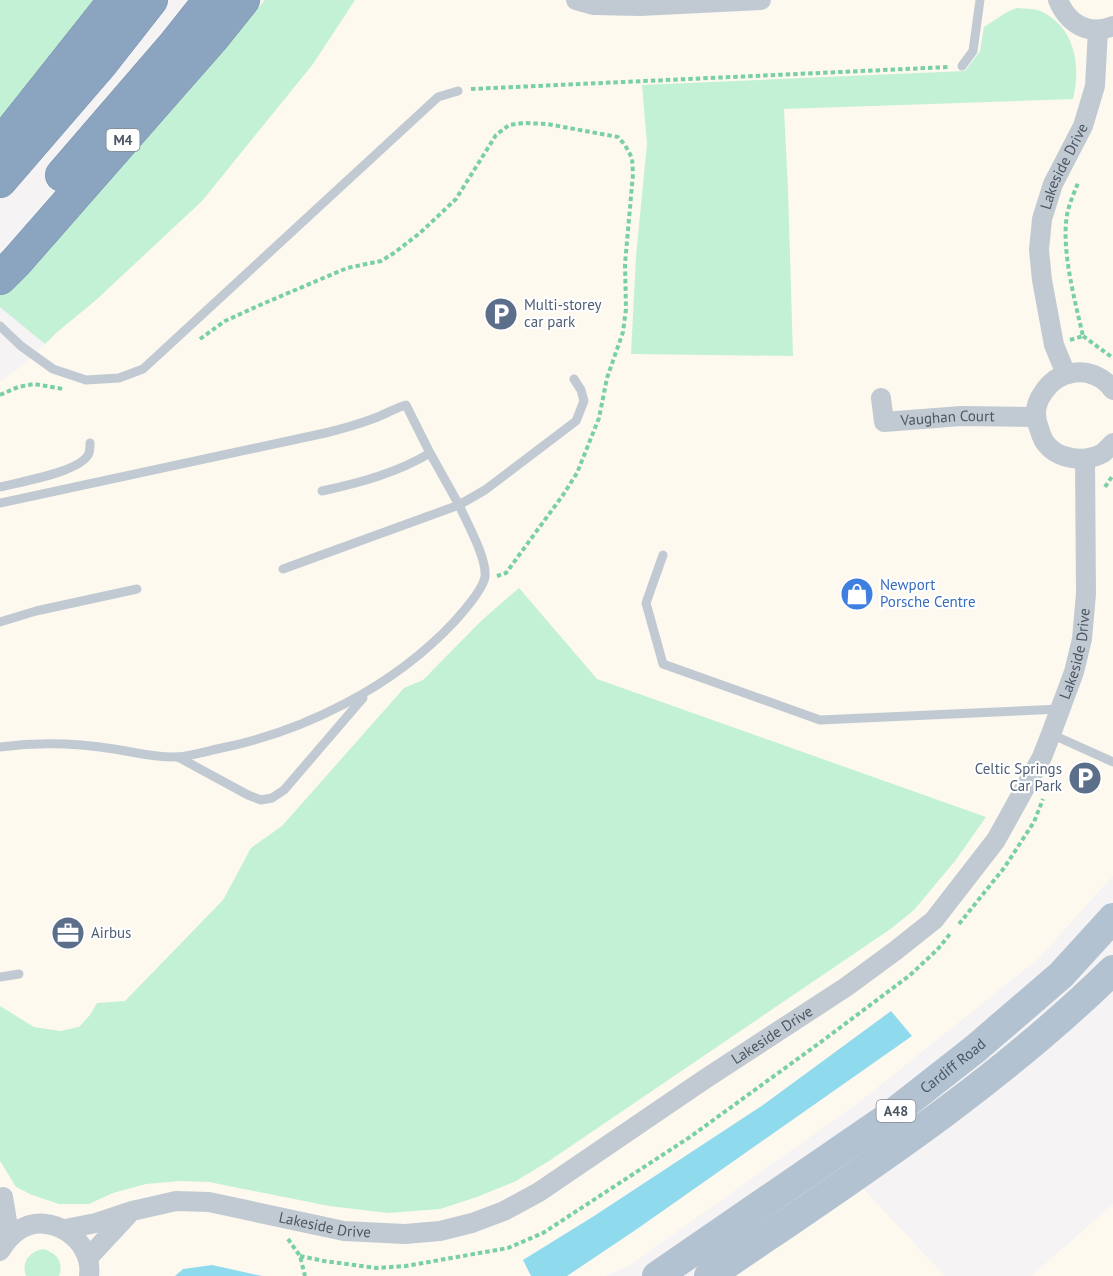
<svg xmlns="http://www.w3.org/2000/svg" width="1113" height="1276" font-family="'PT Sans',sans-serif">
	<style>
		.commercial { fill: #fdf9ef }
		.green { fill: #c3f1d5 }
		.water { fill: #90daee }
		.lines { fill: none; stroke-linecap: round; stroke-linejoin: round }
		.highway-casing { stroke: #7690ad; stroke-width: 34 }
		.path { stroke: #7ad0a6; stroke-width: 4; stroke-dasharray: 4.5 3; stroke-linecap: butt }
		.lane { stroke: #c1cad2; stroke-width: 9 }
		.street { stroke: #c1cad2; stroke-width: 20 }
		.primary { stroke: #b3c2d1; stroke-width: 30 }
		.highway { stroke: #8ba5c1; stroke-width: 33 }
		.labels { text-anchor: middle; stroke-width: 4.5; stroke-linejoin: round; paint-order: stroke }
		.shield { fill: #fff; stroke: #808990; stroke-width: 1.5 }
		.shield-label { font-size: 14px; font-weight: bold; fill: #4a5661 }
		.street-label { font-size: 15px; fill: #4a5661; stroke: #fff }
		.service-label { font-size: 15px; fill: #4e5e75; stroke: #fff; text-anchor: start }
		.shop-label { font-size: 15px; fill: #366cbe; stroke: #fff; text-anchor: start }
	</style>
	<rect width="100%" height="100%" fill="#f5f3f3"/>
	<g class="commercial">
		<path d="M 355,0 L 1113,0 L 1113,876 L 1038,959 L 862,1100 L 629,1266 L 605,1276 L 0,1276 L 0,382 L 27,362 L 55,333 L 96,300 L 202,201 L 313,64 Z"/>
		<path d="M 853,1178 L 945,1276 L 709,1276 Z"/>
		<path d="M 1113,1204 L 1113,1276 L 1031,1276 Z"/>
	</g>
	<g class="green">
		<path d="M 0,0 L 95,0 L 0,123 Z"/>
		<path d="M 265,0 L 355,0 L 313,64 L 202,201 L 96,300 L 56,333 L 45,344 L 0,307 L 0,293 L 74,219 L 188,92 Z"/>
		<path d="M 1017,8 C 1024,9 1034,8 1040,11 C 1076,27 1081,66 1073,99 L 784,109 L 788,189 L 793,356 L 631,354 L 636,256 L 647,144 L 642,85 L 965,71 L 980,51 L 984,27 L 1007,12 Z"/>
		<path d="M 519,588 L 597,679 L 986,817 L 955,861 L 914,910 L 892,928 L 549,1161 L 516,1181 L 477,1197 L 440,1209 L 388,1213 L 329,1206 L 209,1182 L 181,1181 L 146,1184 L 113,1193 L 89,1204 L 59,1204 L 32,1195 L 16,1187 L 0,1161 L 0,1006 L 34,1027 L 60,1031 L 79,1027 L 90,1015 L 97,1003 L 125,1001 L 223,900 L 251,848 L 282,826 L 404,688 L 423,680 L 482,620 Z"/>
		<path d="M 43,1249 C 57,1253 64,1262 59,1276 L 26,1276 C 21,1262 29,1252 43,1249 Z"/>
	</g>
	<g class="water">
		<path d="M 891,1011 L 912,1036 L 637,1229 L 567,1276 L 531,1276 L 523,1260 L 594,1216 L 763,1105 Z"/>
		<path d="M 212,1265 L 262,1276 L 263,1276 L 175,1276 L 183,1269 Z"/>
	</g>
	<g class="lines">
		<g class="highway-casing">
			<g id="highway">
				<path d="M 0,145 L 115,0"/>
				<path d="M 62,175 L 175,44 L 210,0"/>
				<path d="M 0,181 L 100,65 L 151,0"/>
				<path d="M 0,278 L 16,262 L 215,35 L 243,0"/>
			</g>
		</g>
		<g class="path">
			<path d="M 471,89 L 949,67"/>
			<path d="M 1083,336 L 1113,358"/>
			<path d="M 200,339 L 225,321 L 260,305 L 347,268 L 381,261 L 394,253 L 420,233 L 456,199 L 496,135 L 509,125 L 523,123 L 547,124 L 618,137 L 625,145 L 632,158 L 633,174 L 625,264 L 626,309 L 623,332 L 607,378 L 599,418 L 577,473 L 563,495 L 506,573 L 497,576"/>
			<path d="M 1070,340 L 1083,336 C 1075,301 1061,250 1067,215 C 1069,204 1074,193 1078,183"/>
			<path d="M 0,395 L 18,387 L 34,384 L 63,389"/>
			<path d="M 1105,487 L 1113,475"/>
			<path d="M 959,924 L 1004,868 L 1034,822 L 1043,799"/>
			<path d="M 288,1239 L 300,1256 L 305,1276"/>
			<path d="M 300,1256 L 324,1261 L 376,1268 L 406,1266 L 508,1248 L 543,1233 L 690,1137 L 825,1039 L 909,976 L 937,950 L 950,934"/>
		</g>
		<g class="lane">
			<path d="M 962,66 L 973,51 L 980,0"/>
			<path d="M 0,326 L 21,346 L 53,369 L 86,380 L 119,378 L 143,369 L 438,97 L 458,91"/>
			<path d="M 0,487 C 19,482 82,472 89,453 C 90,450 90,446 90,443"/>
			<path d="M 322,491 C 359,483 397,473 430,453"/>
			<path d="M 0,503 L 325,433 C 342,429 359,424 375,418 C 386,414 395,408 406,405 L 430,453 L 459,505 L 485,490 L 576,421 L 584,401 L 581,390 L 574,379"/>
			<path d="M 663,555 L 646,603 L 663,664 L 820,720 L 1060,709"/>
			<path d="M 0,622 L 36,611 L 137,589"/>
			<path d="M 1051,734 L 1113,762"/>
			<path d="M 0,747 C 38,742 76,743 114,749 C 134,752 155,758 177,757 C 190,756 204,752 217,749 C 304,732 393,687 454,622 C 463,612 483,589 485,577 C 487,558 467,523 459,505 L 283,569"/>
			<path d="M 178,757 L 248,795 L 261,800 L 272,798 L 284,790 L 363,698"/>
			<path d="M 0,977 L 19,974"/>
		</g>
		<g class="street">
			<path d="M 576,0 L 594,5 L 640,6 L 761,0"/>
			<path d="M 1058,0 C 1068,24 1088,36 1113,26"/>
			<path id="s1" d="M 1066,374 L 1054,345 L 1042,280 L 1039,250 L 1042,219 L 1053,184 L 1083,126 L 1095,86 L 1098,30"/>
			<path d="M 1113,390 C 1104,377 1088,370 1072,373 C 1059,375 1050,382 1043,393 C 1035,404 1034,416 1039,428 C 1040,432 1042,437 1044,441 C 1056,460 1085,463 1103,453 C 1106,450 1110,446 1113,443"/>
			<path id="s2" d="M 881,398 L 884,422 L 961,416 L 1036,417"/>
			<path id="s3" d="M 65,1229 L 96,1223 L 132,1211 L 176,1201 L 209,1202 L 344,1231 L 405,1234 L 440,1231 L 472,1223 L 504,1211 L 539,1192 L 705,1079 L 846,987 L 895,951 L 934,920 L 996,840 L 1042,757 L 1051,734 L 1074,672 L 1082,639 L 1086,594 L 1085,459"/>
			<path d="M 1,1246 L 7,1221 L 3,1197"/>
			<path d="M 0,1251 C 5,1243 10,1236 19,1230 C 50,1210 94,1240 89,1276"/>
			<path d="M 88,1258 L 128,1215"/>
		</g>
		<g class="primary">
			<path id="s4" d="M 657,1276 L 887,1118 L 975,1049 L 1061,975 L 1113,918"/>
			<path d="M 709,1276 C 848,1181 992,1089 1113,970"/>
		</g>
		<use href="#highway" class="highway"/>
	</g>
	<defs>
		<g id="parking-disc" transform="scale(1.725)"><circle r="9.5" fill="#5c6f8a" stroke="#fff"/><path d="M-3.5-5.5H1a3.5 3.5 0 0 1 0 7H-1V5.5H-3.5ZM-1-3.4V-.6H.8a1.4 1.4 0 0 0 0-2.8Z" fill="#fff"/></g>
		<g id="shop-disc" transform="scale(1.725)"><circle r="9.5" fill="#3f7fe0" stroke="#fff"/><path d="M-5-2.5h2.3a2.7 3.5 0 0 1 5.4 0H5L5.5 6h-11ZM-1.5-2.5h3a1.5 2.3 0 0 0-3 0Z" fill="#fff"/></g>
		<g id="office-disc" transform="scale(1.725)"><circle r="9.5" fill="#5c6f8a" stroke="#fff"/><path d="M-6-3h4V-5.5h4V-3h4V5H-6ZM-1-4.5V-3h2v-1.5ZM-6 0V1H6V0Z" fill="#fff"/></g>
	</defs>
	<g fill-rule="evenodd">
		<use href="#parking-disc" x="501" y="314"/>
		<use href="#shop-disc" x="857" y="594"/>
		<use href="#parking-disc" x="1085" y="778"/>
		<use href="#office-disc" x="68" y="933"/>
	</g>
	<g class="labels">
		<g class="shield">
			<rect x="106.5" y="129" width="33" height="22" rx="4.5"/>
			<rect x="876.5" y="1100" width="39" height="22" rx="4.5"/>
		</g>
		<g class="shield-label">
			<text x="123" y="145">M4</text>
			<text x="896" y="1116">A48</text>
		</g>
		<g class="street-label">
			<text dy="5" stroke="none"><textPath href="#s1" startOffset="216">Lakeside Drive</textPath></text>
			<text dy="5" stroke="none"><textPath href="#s2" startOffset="88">Vaughan Court</textPath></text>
			<text dy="5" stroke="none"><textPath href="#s3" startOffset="1274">Lakeside Drive</textPath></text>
			<text dy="5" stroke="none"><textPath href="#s3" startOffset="770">Lakeside Drive</textPath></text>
			<text dy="5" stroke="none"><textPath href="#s4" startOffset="363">Cardiff Road</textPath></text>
			<text dy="5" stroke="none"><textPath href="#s3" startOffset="266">Lakeside Drive</textPath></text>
		</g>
		<g class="service-label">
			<text x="524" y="310">Multi-storey<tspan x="524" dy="17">car park</tspan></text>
			<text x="1062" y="774" text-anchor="end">Celtic Springs<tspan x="1062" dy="17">Car Park</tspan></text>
			<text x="91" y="938">Airbus</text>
		</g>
		<g class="shop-label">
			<text x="880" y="590">Newport<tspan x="880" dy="17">Porsche Centre</tspan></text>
		</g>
	</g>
</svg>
